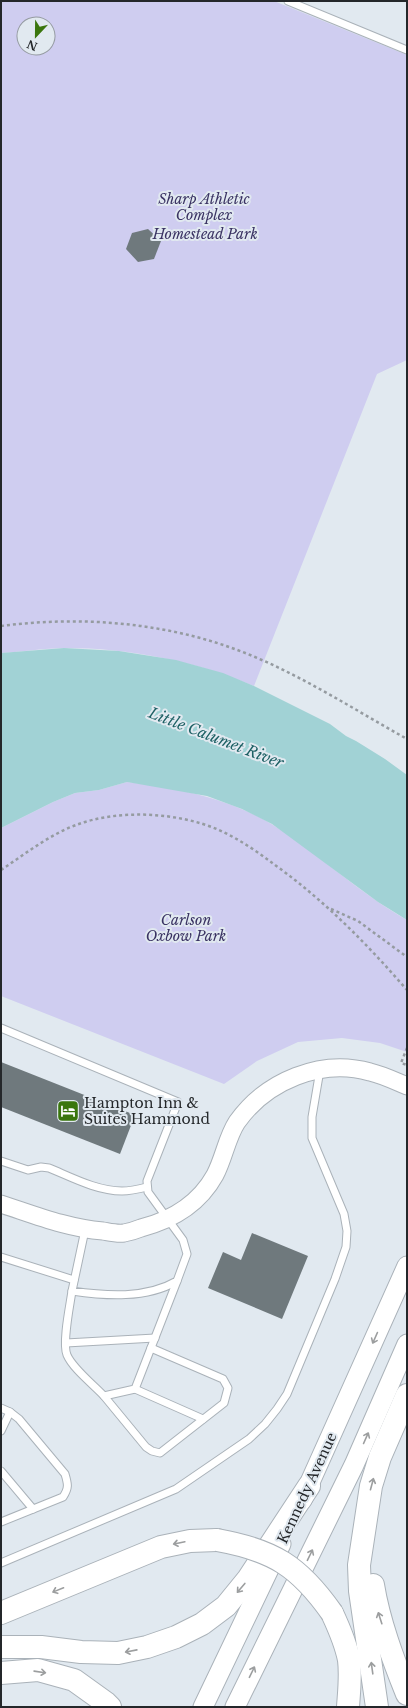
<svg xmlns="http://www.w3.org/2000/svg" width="408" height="1708" font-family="'Libre Baskerville',serif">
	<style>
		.green { fill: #cfcdf0; fill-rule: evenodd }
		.water { fill: #a1d2d5 }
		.building { fill: #6f797d }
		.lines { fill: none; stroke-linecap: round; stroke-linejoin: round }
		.service-casing { stroke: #aab2b9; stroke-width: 9 }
		.tertiary-casing { stroke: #aab2b9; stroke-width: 19 }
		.secondary-casing { stroke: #aab2b9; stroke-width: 21 }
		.motorway-casing { stroke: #aab2b9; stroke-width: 24 }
		.path { stroke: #959ba0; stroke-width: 2.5; stroke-dasharray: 3 3; stroke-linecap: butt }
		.service { stroke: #fff; stroke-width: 7 }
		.tertiary { stroke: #fff; stroke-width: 17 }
		.secondary { stroke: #fff; stroke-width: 19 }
		.motorway { stroke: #fff; stroke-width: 22 }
		.motorway-bridge-casing { stroke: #aab2b9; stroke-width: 24; stroke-linecap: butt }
		.motorway-bridge { stroke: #fff; stroke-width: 22 }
		.oneway { stroke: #9c9e9f }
		.labels { text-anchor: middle; stroke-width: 4; stroke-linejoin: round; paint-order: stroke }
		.park-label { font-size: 14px; font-style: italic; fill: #3a3363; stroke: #e1e9f0 }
		.poi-label { font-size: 14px; fill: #24272a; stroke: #e1e9f0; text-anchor: start }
		.street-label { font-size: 14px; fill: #24272a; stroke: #e1e9f0 }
		.water-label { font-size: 15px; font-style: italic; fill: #1d6064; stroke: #e1e9f0 }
	</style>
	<rect width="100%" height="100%" fill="#e1e9f0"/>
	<g class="green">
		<path d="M 1,1 L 274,1 L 407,55 L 407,360 L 377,374 L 254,686 C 194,661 130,648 65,648 C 44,648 22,652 1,653 ZM 24,24 L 48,24 L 48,48 L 24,48 Z"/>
		<path d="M 127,782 C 175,787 231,799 273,825 C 319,854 359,893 407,920 L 407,1052 L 380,1043 L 342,1038 L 298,1042 L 257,1061 L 224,1084 L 1,996 L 1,828 L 53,802 L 75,793 L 99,790 Z"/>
	</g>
	<path class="water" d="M 64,648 L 119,651 L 176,660 L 223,673 L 254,686 L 330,724 L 346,736 L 356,741 L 385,759 L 407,775 L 407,920 L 378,902 L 272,824 L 242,809 L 207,796 L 127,782 L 99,790 L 75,793 L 53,802 L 1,828 L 1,653 Z"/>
	<g class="building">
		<path d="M 148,229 L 161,241 L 154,259 L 138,262 L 126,249 L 132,233 Z"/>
		<path d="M 1,1062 L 135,1115 L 120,1154 L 1,1107 Z"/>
		<path d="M 252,1233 L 308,1256 L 282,1319 L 208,1288 L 223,1252 L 241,1260 Z"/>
	</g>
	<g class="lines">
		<g class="service-casing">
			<g id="service">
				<path d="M 288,1 L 407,50"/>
				<path d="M 1,1028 L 178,1102 L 147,1181 L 148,1192 L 183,1240 L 187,1254 L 177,1281 C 146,1299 106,1296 72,1291 L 85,1230"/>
				<path d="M 1,1161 L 28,1170 L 41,1167 L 49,1168 C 71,1177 97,1191 122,1191 C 130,1191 139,1189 147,1187"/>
				<path d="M 1,1257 L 74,1280"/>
				<path d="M 72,1291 C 70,1305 62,1343 67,1355 C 73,1369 94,1385 104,1396 L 135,1389 L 177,1281"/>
				<path d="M 66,1343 L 155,1338"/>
				<path d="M 135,1389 L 203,1419"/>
				<path d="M 104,1396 L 146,1447 L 152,1451 L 160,1453 L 224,1403 L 228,1388 L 223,1379 L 151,1348"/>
				<path d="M 1,1408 L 10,1412 L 19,1419 L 65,1474 C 68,1484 69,1488 63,1497 L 1,1522"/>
				<path d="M 1,1431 L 10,1412"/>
				<path d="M 1,1471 L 33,1509"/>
				<path d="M 1,1563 L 176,1489 L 249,1439 L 265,1424 L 277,1409 L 287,1394 L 335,1279 L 346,1247 L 347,1231 L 344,1214 L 312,1138 L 312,1117 L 320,1070"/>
			</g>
		</g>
		<g class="tertiary-casing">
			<path id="tertiary" d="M 1,1204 C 35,1215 67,1228 103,1231 C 109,1232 117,1234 124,1233 C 130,1232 136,1230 141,1228 C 172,1220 199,1204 215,1175 C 224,1158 227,1137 237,1122 C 266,1081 321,1058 370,1072 C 383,1075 395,1081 407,1086"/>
		</g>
		<g class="secondary-casing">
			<g id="secondary">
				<path d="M 302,1500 L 407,1266"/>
				<path d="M 203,1707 L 281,1544"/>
				<path d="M 235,1707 L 354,1465 L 407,1344"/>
			</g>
		</g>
		<g class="motorway-casing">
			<g id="motorway">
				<path d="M 373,1585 C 379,1622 393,1659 407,1694"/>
				<path d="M 1,1613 L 161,1547 L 190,1541 L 217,1540"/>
				<path d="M 332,1613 C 339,1628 346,1644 349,1660 C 351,1676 349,1692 348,1707"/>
				<path d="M 1,1647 L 41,1647 L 81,1652 L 118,1653 L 147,1647 L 176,1637 L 202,1624 L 226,1606 L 248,1579 L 309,1486"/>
				<path d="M 1,1673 L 38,1670 L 74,1680 L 106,1703 L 110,1707"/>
				<path d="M 377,1707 L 360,1591 L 359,1565 L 371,1486 L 380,1457 L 407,1395"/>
			</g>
		</g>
		<g class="path">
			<path d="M 1,626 C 86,615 175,623 255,657 C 307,679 357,711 407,739"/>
			<path d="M 1,870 C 25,854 49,835 76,825 C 118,809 178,812 219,830 C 239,839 258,852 275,865 C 325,901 367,944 407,990"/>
			<path d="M 331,909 L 358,921 L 407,957"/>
			<path d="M 407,1048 L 401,1063 L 407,1065"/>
		</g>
		<use href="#service" class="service"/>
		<use href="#tertiary" class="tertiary"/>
		<use href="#secondary" class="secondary"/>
		<use href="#motorway" class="motorway"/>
		<g class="motorway-bridge-casing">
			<path id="motorway-bridge" d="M 217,1540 C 273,1550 299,1566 332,1613"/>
		</g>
		<use href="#motorway-bridge" class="motorway-bridge"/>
	</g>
	<defs><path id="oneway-shaft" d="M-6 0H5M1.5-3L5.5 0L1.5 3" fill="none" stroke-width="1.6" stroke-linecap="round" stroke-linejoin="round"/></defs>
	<g class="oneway">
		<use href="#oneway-shaft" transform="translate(375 1338) rotate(114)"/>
		<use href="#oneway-shaft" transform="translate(366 1438) rotate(-66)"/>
		<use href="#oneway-shaft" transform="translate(372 1484) rotate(-75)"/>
		<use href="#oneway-shaft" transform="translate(179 1543) rotate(168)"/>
		<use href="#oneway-shaft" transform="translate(310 1555) rotate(-64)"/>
		<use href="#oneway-shaft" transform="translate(241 1588) rotate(130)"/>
		<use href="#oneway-shaft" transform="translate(58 1590) rotate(158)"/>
		<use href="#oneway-shaft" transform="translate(380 1618) rotate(-108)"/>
		<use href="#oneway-shaft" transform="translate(131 1651) rotate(169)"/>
		<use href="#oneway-shaft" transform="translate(372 1668) rotate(-98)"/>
		<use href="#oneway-shaft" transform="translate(40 1672) rotate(8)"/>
		<use href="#oneway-shaft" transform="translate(252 1672) rotate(-64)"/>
	</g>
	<defs>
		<g id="hotel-square" transform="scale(1.15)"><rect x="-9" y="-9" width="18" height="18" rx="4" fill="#3a760d" stroke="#e1e9f0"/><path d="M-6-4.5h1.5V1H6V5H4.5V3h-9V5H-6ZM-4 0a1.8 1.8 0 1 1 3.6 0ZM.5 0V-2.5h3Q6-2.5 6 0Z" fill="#fff"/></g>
	</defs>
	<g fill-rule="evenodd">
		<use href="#hotel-square" x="68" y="1111"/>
	</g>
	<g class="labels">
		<g class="park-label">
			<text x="204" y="204">Sharp Athletic<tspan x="204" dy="16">Complex</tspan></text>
			<text x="205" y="239">Homestead Park</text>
			<text x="186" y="925">Carlson<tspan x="186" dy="16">Oxbow Park</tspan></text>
		</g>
		<g class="poi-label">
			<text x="84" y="1108">Hampton Inn &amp;<tspan x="84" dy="16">Suites Hammond</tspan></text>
		</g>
		<g class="street-label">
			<text transform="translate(307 1488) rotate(-65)" y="5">Kennedy Avenue</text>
		</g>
		<g class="water-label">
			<text transform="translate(216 738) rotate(21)" y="5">Little Calumet River</text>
		</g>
	</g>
	<rect width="408" height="1708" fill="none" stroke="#24272a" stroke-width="4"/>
	<g transform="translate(36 36) rotate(202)"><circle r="19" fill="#e1e9f0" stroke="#959ba1"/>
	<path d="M0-3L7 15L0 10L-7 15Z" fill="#3a760d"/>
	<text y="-6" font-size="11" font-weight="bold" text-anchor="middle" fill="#24272a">N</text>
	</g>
</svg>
